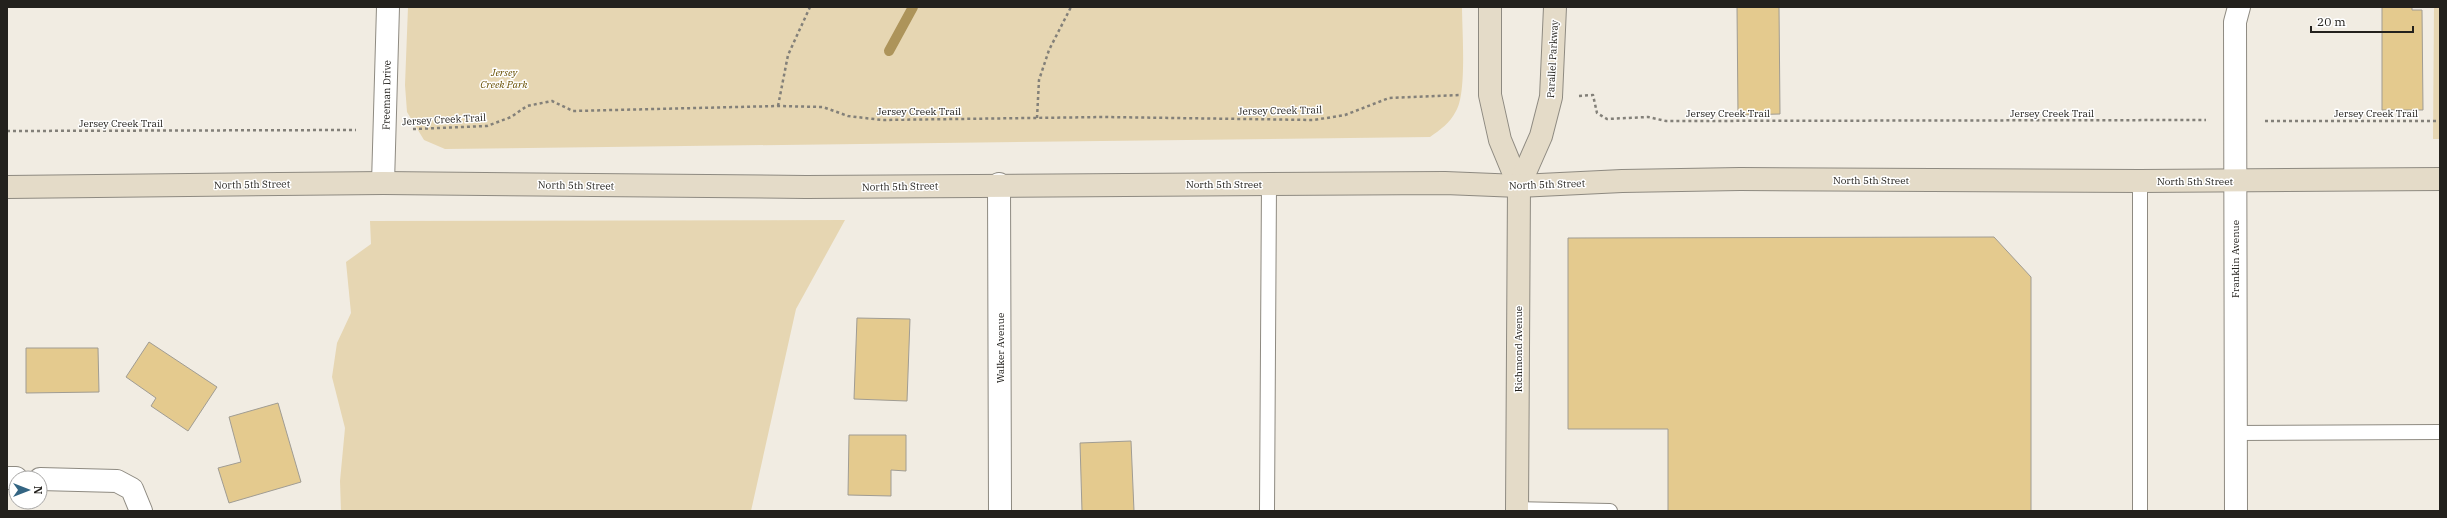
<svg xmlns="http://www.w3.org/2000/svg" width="2447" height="518" font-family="'IBM Plex Serif',serif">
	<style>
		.green { fill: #e6d6b2 }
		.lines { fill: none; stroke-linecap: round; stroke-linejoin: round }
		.stream { stroke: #ad945a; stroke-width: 10 }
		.building { fill: #e4ca8e; stroke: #a09c93 }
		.lane-casing { stroke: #8e8a81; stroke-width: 16 }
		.street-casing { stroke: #8e8a81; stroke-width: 24 }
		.secondary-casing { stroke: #8e8a81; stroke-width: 24 }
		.path { stroke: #838079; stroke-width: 2.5; stroke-dasharray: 3 3; stroke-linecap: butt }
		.lane { stroke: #fff; stroke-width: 14 }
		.street { stroke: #fff; stroke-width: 22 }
		.secondary { stroke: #e4dbc8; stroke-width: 22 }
		.labels { text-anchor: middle; stroke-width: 3; stroke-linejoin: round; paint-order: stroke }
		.street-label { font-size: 10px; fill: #23211d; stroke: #fff }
		.park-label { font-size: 10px; font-style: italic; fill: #674e00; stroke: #fff }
	</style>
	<rect width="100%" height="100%" fill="#f1ece2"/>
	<g class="green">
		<path d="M 408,7 L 1462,7 C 1462,30 1467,94 1456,111 C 1450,123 1440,130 1430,137 L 445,149 L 424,140 L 407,112 L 405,85 Z"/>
		<path d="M 2434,7 L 2440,7 L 2440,139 L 2433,139 Z"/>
		<path d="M 845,220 L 796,309 L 751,511 L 341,511 L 340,481 L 345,428 L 332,377 L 337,343 L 351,313 L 346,262 L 371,244 L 370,221 Z"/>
	</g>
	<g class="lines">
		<path class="stream" d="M 889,51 L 913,7"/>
	</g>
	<g class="building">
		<path d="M 1737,7 L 1779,7 L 1780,114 L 1738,115 Z"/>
		<path d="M 2382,7 L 2412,7 L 2412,10 L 2422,10 L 2423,110 L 2382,110 Z"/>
		<path d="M 1994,237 L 2031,277 L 2031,511 L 1668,511 L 1668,429 L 1568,429 L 1568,238 Z"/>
		<path d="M 857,318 L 910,319 L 907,401 L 854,399 Z"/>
		<path d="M 149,342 L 217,387 L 188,431 L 151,406 L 156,398 L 126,377 Z"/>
		<path d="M 26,348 L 98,348 L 99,392 L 26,393 Z"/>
		<path d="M 278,403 L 301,482 L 229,503 L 218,468 L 241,462 L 229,417 Z"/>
		<path d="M 849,435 L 906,435 L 906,471 L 891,470 L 891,496 L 848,495 Z"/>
		<path d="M 1131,441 L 1134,511 L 1082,511 L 1080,443 Z"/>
	</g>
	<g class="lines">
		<g class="lane-casing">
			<g id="lane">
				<path d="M 2236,433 L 2440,432"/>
				<path d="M 1517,509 L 1610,511"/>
				<path d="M 1267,511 L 1269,184"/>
				<path d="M 2140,511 L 2140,181"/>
			</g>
		</g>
		<g class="street-casing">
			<g id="street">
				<path d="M 383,183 L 388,7"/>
				<path d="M 999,184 L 1000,511"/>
				<path d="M 7,478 L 16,478"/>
				<path d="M 40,479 L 117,481 L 132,489 L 141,511"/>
				<path d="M 2236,511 L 2235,22 L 2239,7"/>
			</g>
		</g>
		<g class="secondary-casing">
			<g id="secondary">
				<path d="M 1490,7 L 1490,95 L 1500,140 L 1519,186 L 1517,511"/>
				<path d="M 1519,186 L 1541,136 L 1551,97 L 1555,7"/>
				<path d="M 7,187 L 383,183 L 806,187 L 1445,183 L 1519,186 L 1622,181 L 1740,179 L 2140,181 L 2440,179"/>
			</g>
		</g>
		<g class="path">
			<path d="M 1579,96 L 1593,95 L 1597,113 L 1607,119 L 1648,117 L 1666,121 L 2206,120"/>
			<path d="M 778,106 L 788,55 L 810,7"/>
			<path d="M 1037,118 L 1039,80 L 1049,50 L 1071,7"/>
			<path d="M 2265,121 L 2440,121"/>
			<path d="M 413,129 L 487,126 L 511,117 L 527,106 L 552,101 L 573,111 L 778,106 L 823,107 L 848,116 L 882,120 L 1104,117 L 1314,120 L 1345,115 L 1389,98 L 1460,95"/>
			<path d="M 7,131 L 356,130"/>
		</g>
		<use href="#lane" class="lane"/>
		<use href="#street" class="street"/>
		<use href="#secondary" class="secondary"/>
	</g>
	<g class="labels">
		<g class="street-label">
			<text transform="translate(1552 59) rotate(-87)" y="4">Parallel Parkway</text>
			<text transform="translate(386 95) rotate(-89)" y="4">Freeman Drive</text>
			<text transform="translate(1280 110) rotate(-1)" y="4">Jersey Creek Trail</text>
			<text x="919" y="115">Jersey Creek Trail</text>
			<text x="1728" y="117">Jersey Creek Trail</text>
			<text x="2052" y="117">Jersey Creek Trail</text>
			<text x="2376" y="117">Jersey Creek Trail</text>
			<text transform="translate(444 119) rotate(-3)" y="4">Jersey Creek Trail</text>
			<text x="121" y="127">Jersey Creek Trail</text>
			<text x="1871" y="184">North 5th Street</text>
			<text x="2195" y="185">North 5th Street</text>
			<text transform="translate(252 184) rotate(-1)" y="4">North 5th Street</text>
			<text x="1224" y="188">North 5th Street</text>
			<text transform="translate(1547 184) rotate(-2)" y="4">North 5th Street</text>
			<text transform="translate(576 185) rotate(1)" y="4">North 5th Street</text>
			<text transform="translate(900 186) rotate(-1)" y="4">North 5th Street</text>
			<text transform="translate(2235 259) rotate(-90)" y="4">Franklin Avenue</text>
			<text transform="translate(1000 348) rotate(-90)" y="4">Walker Avenue</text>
			<text transform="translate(1518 349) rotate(-90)" y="4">Richmond Avenue</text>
		</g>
		<g class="park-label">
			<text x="504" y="76">Jersey<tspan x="504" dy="12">Creek Park</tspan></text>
		</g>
	</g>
	<rect width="2447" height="518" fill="none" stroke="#23211d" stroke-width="16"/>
	<g transform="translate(28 490) rotate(90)"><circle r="19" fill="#ffffff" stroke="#a7a6a5"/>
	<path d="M0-3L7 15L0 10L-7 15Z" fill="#336583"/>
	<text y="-6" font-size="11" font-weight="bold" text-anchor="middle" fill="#23211d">N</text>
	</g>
	<path d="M2311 26v6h102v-6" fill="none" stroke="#23211d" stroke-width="2"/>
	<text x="2317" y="26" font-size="12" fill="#23211d" stroke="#ffffff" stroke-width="3" paint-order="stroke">20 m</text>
</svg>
